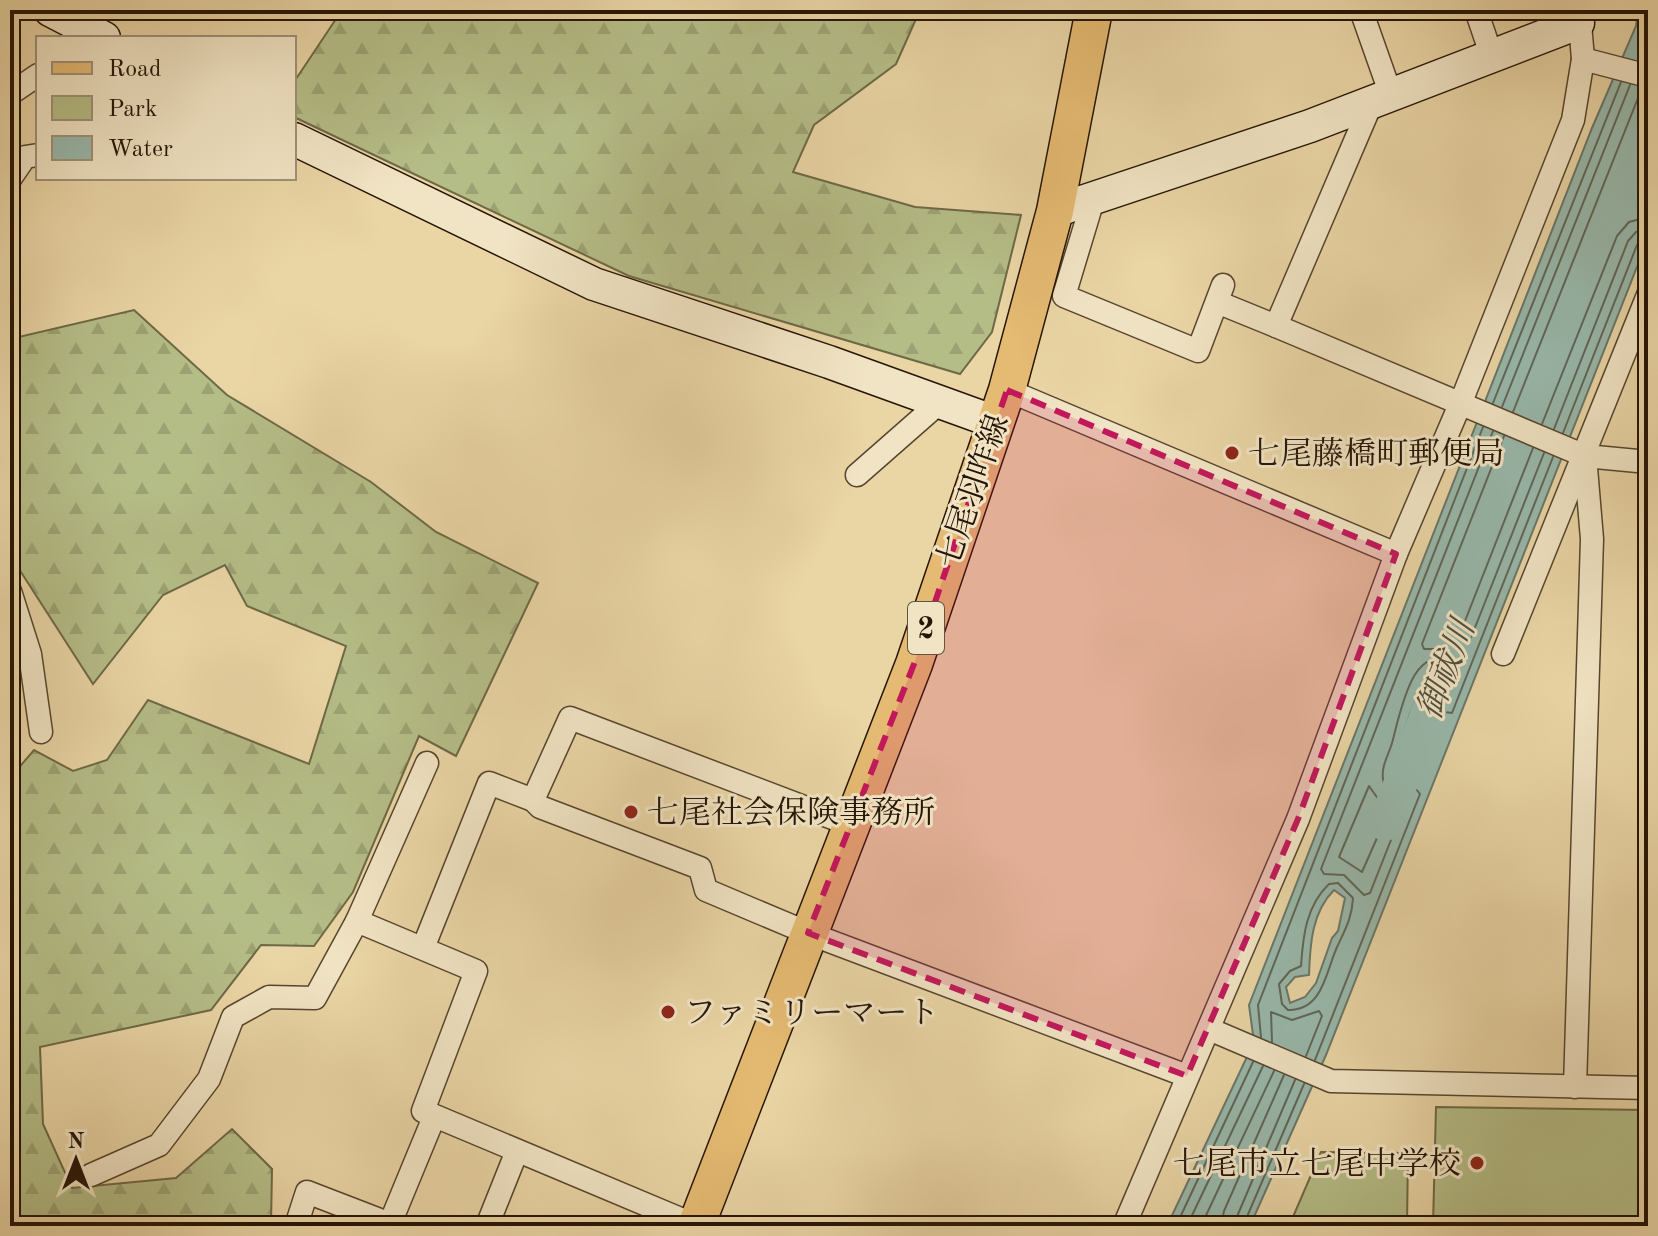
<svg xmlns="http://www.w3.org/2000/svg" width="1658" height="1236" font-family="'Old Standard TT','Noto Serif JP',serif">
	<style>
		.green { fill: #b5bd87; stroke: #6e6946; stroke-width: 2 }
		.forest { fill: url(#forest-firs); stroke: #6e6946; stroke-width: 2 }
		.water { fill: #98b8ab; stroke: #6a7769; stroke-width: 2; fill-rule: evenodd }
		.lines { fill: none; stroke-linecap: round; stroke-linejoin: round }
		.shore { stroke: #5f6658; stroke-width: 2 }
		.river { stroke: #98b8ab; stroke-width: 34 }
		.street-casing { stroke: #57452e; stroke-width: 25 }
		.secondary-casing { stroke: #261506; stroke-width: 35 }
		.primary-casing { stroke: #261506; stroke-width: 39 }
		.street { stroke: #f1e4c4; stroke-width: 22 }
		.secondary { stroke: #f1e4c4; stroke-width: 32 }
		.primary { stroke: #e5ba72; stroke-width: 36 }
		.marked { fill: #c2185b; fill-opacity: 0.2; stroke: #c2185b; stroke-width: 6; stroke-dasharray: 16 10; stroke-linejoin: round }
		.poi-dot { fill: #8f2418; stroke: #f1e4c4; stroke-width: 3 }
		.labels { text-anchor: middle; stroke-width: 6; stroke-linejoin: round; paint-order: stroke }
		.shield { fill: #f1e4c4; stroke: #63533f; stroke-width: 2 }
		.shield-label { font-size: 30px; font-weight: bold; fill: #261506 }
		.poi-label { font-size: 32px; fill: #261506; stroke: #f1e4c4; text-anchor: start }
		.street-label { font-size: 32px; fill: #261506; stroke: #f1e4c4 }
		.water-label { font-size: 34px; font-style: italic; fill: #4e4e40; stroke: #f1e4c4 }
	</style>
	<defs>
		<pattern id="forest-firs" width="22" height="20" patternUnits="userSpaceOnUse" patternTransform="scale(2)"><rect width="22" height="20" fill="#b5bd87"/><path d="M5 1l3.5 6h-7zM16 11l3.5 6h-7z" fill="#9ca273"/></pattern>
	</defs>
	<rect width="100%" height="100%" fill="#ead5a5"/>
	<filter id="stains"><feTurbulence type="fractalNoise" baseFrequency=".0025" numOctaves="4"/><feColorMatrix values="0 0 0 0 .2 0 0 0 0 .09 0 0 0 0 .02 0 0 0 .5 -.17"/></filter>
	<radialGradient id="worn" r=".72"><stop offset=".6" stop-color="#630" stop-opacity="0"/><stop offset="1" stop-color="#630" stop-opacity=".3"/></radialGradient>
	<g class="green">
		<path d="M 1436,1107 L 1648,1110 L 1648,1226 L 1433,1226 Z"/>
		<path d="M 1321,1152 L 1408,1153 L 1407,1226 L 1289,1226 Z"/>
	</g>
	<g class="forest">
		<path d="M 342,10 L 920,10 L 896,64 L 814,125 L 793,172 L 915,207 L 1021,215 L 992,332 L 960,374 L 629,276 L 294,117 L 294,82 Z"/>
		<path d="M 134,310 L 227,395 L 371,482 L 436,532 L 538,583 L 456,756 L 419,736 L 353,892 L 314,946 L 261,945 L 211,1010 L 40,1047 L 43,1124 L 72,1188 L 176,1178 L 232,1129 L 272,1169 L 271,1226 L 10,1226 L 10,778 L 34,750 L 73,771 L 107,760 L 148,700 L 309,764 L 346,646 L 247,606 L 225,565 L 163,595 L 93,684 L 10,555 L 10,339 Z"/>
	</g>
	<path class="water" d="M 1638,10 L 1648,10 L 1648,239 L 1326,1055 L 1250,1226 L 1167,1226 L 1254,1042 L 1249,1005 L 1592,128 L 1636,26 ZM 1434,678 L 1438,679 C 1439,705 1429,775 1403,785 C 1397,761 1422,702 1434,678 ZM 1334,890 L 1345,898 L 1338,931 L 1332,938 L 1316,983 L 1305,997 L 1290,1003 L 1286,987 L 1295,977 L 1309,975 C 1310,944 1312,912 1334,890 Z"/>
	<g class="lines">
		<g class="shore">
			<path d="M 1493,403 L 1621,82"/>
			<path d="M 1502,407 L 1630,85"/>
			<path d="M 1513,412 L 1642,88"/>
			<path d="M 1542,424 L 1617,236 L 1629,222 L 1648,217"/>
			<path d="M 1554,429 L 1628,241 L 1636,232 L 1648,229"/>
			<path d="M 1493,431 L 1321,869 L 1324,874 L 1344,875 L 1364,895 L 1370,893 L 1404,807 C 1396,797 1385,796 1383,779 C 1381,766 1389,754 1392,743 C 1399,719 1414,631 1454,669 L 1459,668 L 1544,453"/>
			<path d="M 1563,433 L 1637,245 L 1648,239"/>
			<path d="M 1504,436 L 1422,644 L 1424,649 L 1454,649 L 1533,448"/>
			<path d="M 1369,786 L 1388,813 L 1362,872 L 1339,857 Z"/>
			<path d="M 1338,883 L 1353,898 C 1352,917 1346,928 1338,945 C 1326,969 1324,1011 1288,1010 L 1282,1004 L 1279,984 L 1290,971 L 1301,966 C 1303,936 1306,906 1329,884 Z"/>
			<path d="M 1261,1037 L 1258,1005 L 1483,427"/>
			<path d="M 1272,1042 L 1271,1012 L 1292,1020 L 1319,1011 L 1322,1016 L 1306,1056"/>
			<path d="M 1315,1060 L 1420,794 L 1416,789 L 1399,791 C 1384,772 1416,695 1428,674 L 1439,671 L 1446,679 L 1445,712 L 1452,713 L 1553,457"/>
			<path d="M 1176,1226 L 1253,1062"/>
			<path d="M 1187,1226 L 1263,1066"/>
			<path d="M 1201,1226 L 1274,1071"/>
			<path d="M 1221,1226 L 1224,1211 L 1284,1075"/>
			<path d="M 1233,1226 L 1295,1080"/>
			<path d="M 1243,1226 L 1304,1084"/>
		</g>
		<path class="river" d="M 1385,824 L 1455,642"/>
		<g class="street-casing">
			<g id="street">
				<path d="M 1361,10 L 1391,95"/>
				<path d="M 1476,10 L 1492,57"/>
				<path d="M 1583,59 L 1648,76"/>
				<path d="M 10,94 L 38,75"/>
				<path d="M 10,179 L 25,157 L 38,155"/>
				<path d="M 1093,200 L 1064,296 L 1198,351 L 1223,285"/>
				<path d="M 1217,302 L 1276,326 L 1371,104"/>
				<path d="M 1276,326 L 1585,456 L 1648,462"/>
				<path d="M 1007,390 L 1396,554"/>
				<path d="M 857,475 L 939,403"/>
				<path d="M 10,591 L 30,654 L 41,732"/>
				<path d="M 1503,654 L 1648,295"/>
				<path d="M 427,763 L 357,921 L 476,971 L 423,1111 L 697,1226"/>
				<path d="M 533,800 L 570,718 L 851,825"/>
				<path d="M 423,948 L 489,783 L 533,800 L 540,807 L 700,868 L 706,890 L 808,933 L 1187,1076"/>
				<path d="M 1209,1029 L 1331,1081 L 1648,1088"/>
				<path d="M 1575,1087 L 1592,539 L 1585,456"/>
				<path d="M 91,1175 L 159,1145 L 209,1079 L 233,1017 L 269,997 L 315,998 L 357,921"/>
				<path d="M 296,1226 L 307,1192 L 390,1224"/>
				<path d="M 389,1226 L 434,1117"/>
				<path d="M 487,1226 L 517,1151"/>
				<path d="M 1124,1226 L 1298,819 L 1396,554 L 1461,402 L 1573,120 L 1583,59 L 1579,12"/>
			</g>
		</g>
		<g class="secondary-casing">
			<g id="secondary">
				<path d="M 50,10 L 104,38"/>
				<path d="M 294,139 L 594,284 L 829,362 L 995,422"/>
				<path d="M 1055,211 L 1310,126 L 1578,23"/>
			</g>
		</g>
		<g class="primary-casing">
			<path id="primary" d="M 696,1226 L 914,664 L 1007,390 L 1055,211 L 1094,10"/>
		</g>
		<use href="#street" class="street"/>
		<use href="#secondary" class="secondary"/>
		<use href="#primary" class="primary"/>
	</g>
	<path class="marked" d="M 1007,390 L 1396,554 L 1298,819 L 1187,1076 L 808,933 L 914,664 Z"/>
	<g class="poi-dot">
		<circle cx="1232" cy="453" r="8"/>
		<circle cx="631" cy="812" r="8"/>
		<circle cx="668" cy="1012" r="8"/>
		<circle cx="1477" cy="1163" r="8"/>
	</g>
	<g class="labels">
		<rect class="shield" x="908" y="602" width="36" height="52" rx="6"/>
		<g class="shield-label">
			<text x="926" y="638">2</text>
		</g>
		<g class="poi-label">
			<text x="1248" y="464">七尾藤橋町郵便局</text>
			<text x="647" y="823">七尾社会保険事務所</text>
			<text x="684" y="1023">ファミリーマート</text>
			<text x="1461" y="1174" text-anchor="end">七尾市立七尾中学校</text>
		</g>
		<g class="street-label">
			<text transform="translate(972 491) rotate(-71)" y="11">七尾羽咋線</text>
		</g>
		<g class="water-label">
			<text transform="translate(1445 669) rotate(-69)" y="12">御祓川</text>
		</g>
	</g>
	<rect width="1658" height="1236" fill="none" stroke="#ead5a5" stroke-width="40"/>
	<rect x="12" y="12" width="1634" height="1212" fill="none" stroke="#261506" stroke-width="4"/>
	<rect x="20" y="20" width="1618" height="1196" fill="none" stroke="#261506" stroke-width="2"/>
	<rect x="36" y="36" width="260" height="144" fill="#f1e4c4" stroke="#a09178" stroke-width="2"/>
	<rect x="52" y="62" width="40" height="12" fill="#e5ba72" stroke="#a09178" stroke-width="2"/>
	<text x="108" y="76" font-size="24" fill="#261506">Road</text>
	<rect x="52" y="96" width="40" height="24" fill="#b5bd87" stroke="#a09178" stroke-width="2"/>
	<text x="108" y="116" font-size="24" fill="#261506">Park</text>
	<rect x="52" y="136" width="40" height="24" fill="#98b8ab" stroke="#a09178" stroke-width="2"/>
	<text x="108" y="156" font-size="24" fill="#261506">Water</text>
	<g transform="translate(76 1160)" stroke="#f1e4c4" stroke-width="6" paint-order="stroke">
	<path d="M0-6L14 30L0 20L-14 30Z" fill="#261506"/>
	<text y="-12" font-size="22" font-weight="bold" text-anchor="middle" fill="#261506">N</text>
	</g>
	<rect width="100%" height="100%" filter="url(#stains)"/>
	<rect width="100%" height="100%" fill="url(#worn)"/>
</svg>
